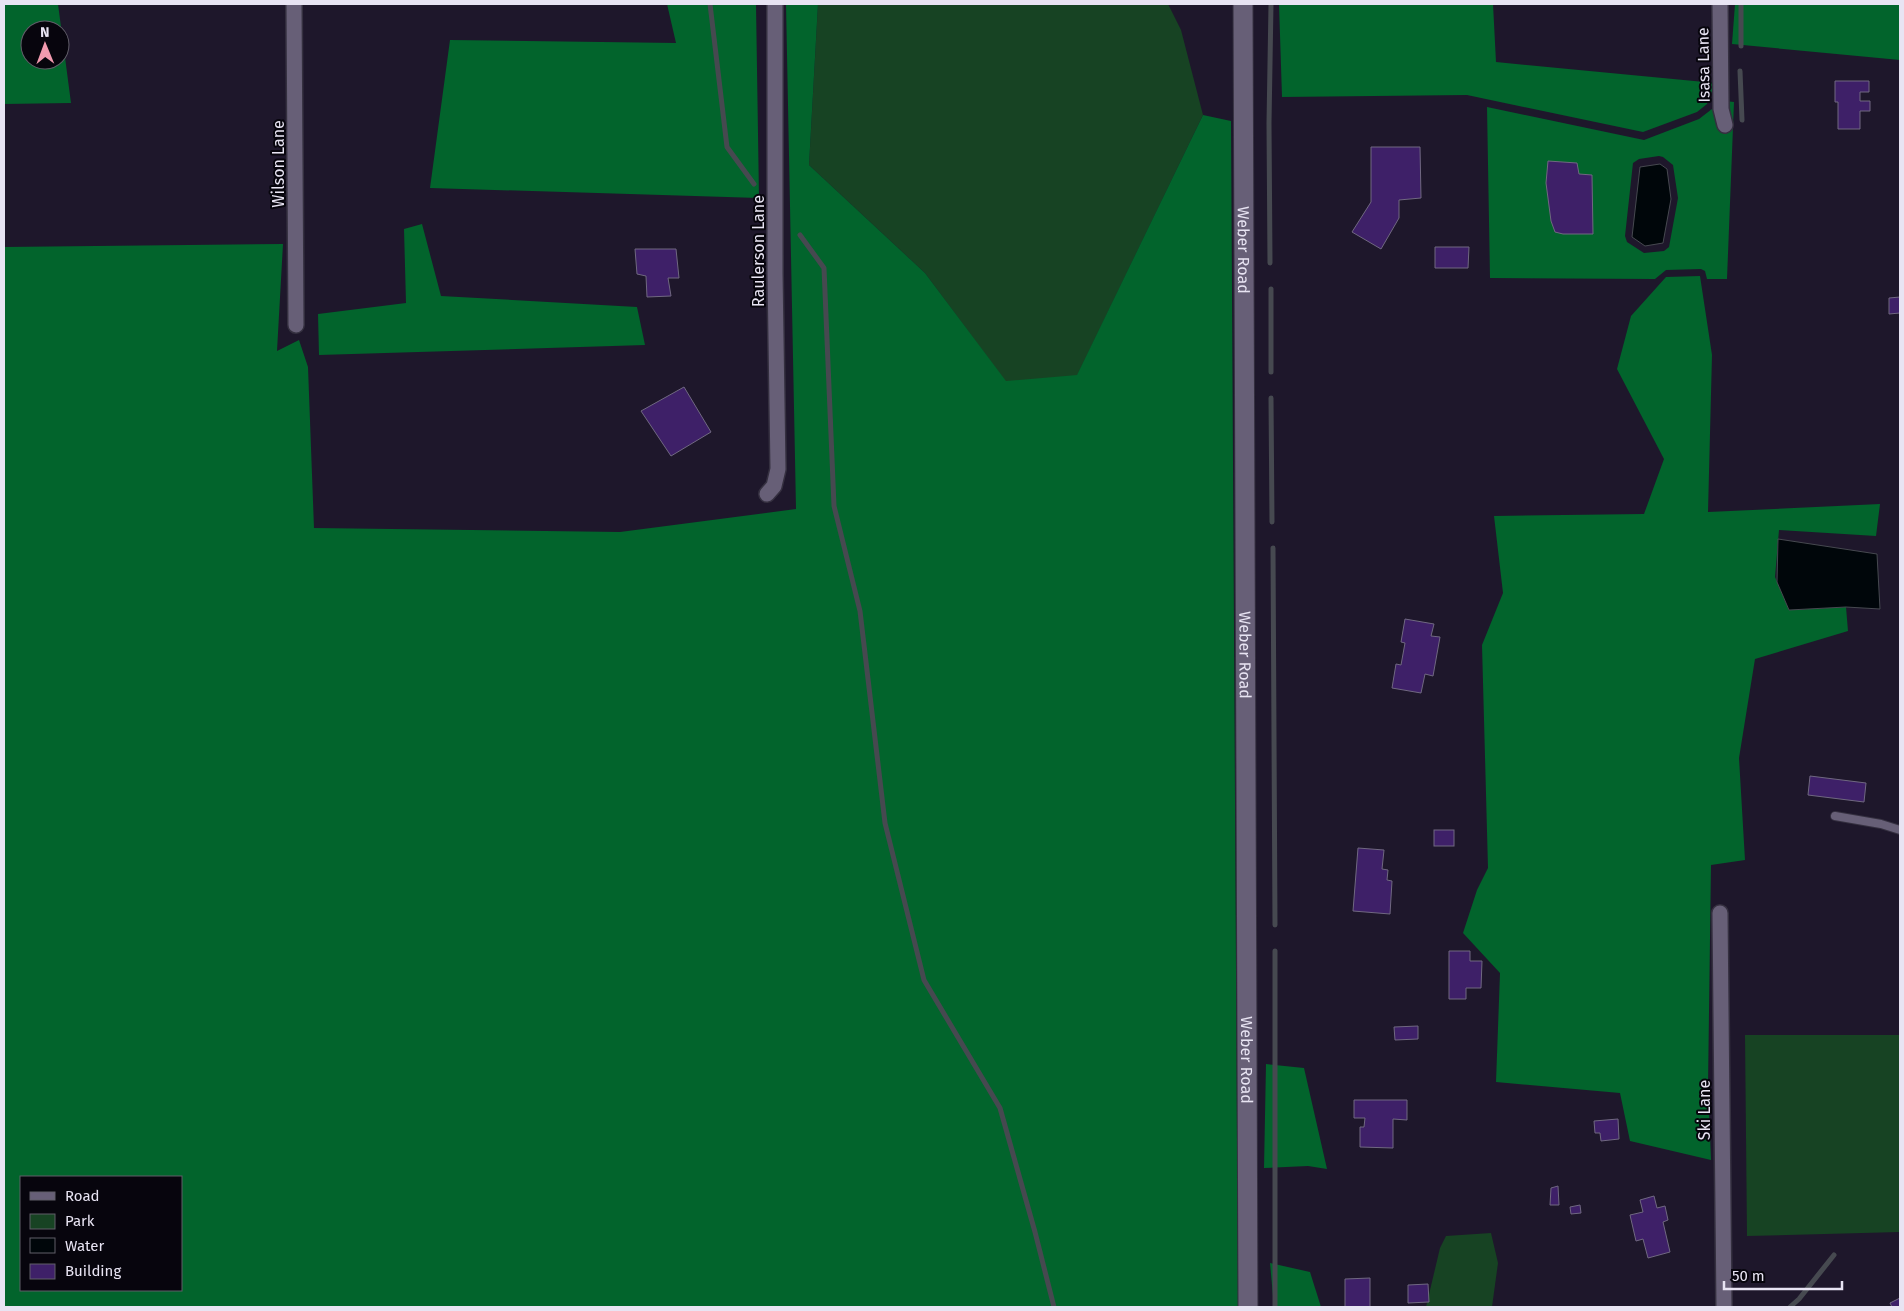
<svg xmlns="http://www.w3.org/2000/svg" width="1904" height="1311" font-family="'Fira Sans',sans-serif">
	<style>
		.green { fill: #174323 }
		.forest { fill: #02642c; fill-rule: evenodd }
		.water { fill: #00060a; stroke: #464950 }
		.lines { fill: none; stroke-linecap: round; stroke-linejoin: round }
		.stream { stroke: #464950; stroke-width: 5 }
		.building { fill: #3e2068; stroke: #706881 }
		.service-casing { stroke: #353040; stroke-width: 10 }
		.minor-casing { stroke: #353040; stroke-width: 18 }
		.tertiary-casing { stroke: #353040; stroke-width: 21 }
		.service { stroke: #675f77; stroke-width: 8 }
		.minor { stroke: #675f77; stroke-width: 15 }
		.tertiary { stroke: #675f77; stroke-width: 19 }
		.labels { text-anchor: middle; stroke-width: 4; stroke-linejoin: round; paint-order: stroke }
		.street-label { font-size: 16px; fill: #e8e4f3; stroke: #07050d }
	</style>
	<rect width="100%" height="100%" fill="#1e172b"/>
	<g class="green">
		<path d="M 818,4 L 1168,4 L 1181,30 L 1203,115 L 1077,376 L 1006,382 L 925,273 L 809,165 Z"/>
		<path d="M 1745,1035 L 1900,1035 L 1900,1232 L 1747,1236 Z"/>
		<path d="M 1491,1233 L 1498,1263 L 1492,1307 L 1426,1307 L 1440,1248 L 1446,1236 Z"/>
	</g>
	<g class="forest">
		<path d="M 4,4 L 58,4 L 71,103 L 4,104 ZM 30,30 L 60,30 L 60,60 L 30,60 Z"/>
		<path d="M 667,4 L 756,4 L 759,198 L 430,188 L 450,40 L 676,43 Z"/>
		<path d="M 786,4 L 818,4 L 809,165 L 925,273 L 1006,381 L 1077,375 L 1203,115 L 1231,121 L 1238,1307 L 4,1307 L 4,247 L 283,244 L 277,351 L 299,340 L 308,367 L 314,528 L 620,532 L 796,509 ZM 181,1177 L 181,1290 L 21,1290 L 21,1177 Z"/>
		<path d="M 1279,4 L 1493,4 L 1496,62 L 1715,83 L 1707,104 L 1697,112 L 1643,132 L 1467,95 L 1282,97 Z"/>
		<path d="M 1735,4 L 1900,4 L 1900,60 L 1732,44 Z"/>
		<path d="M 1716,100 L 1734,102 L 1727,279 L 1707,279 L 1705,271 L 1701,269 L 1666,270 L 1655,279 L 1490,278 L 1487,107 L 1644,140 L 1699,119 L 1712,109 ZM 1659,156 L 1663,157 L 1673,165 L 1678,198 L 1669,247 L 1664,251 L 1644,253 L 1627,242 L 1625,236 L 1633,163 L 1639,159 Z"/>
		<path d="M 422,224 L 441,296 L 637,307 L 645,345 L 319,355 L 318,314 L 406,303 L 404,229 Z"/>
		<path d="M 1700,276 L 1712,355 L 1708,512 L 1880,504 L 1876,536 L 1779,530 L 1775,577 L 1789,610 L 1846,607 L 1848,631 L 1755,659 L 1739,758 L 1745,860 L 1711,865 L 1708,1087 L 1711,1160 L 1630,1141 L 1620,1093 L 1496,1082 L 1500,973 L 1463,933 L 1477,890 L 1488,868 L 1482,645 L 1503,593 L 1494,516 L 1644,514 L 1664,459 L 1617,369 L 1631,316 L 1666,277 Z"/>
		<path d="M 1266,1064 L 1304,1068 L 1327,1169 L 1308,1166 L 1264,1168 Z"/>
		<path d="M 1270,1263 L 1310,1272 L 1321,1307 L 1274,1307 Z"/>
	</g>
	<g class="water">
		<path d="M 1660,164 L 1667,169 L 1671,199 L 1663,243 L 1645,246 L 1632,237 L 1640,167 Z"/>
		<path d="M 1778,539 L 1877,554 L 1880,609 L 1846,607 L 1789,610 L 1777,582 Z"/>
	</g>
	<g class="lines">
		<g class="stream">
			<path d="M 710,4 L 727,147 L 754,184"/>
			<path d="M 1741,4 L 1741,46"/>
			<path d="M 1740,71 L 1742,120"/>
			<path d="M 800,235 L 824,268 L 834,506 L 860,611 L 885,823 L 924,980 L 1000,1108 L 1035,1232 L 1054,1307"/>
			<path d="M 1270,263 L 1269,123 L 1271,4"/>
			<path d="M 1271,289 L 1271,372"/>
			<path d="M 1271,398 L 1272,522"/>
			<path d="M 1273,548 L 1275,925"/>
			<path d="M 1275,1307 L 1275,951"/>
			<path d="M 1790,1307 L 1799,1299 L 1834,1255"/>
		</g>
	</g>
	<g class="building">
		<path d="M 1835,81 L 1869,81 L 1869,92 L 1860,92 L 1860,101 L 1870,101 L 1870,111 L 1860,111 L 1860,129 L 1838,129 L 1838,102 L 1835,102 Z"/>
		<path d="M 1371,147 L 1420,147 L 1421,198 L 1399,200 L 1399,218 L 1381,249 L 1352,232 L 1371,202 Z"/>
		<path d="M 1548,161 L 1577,163 L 1579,174 L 1592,175 L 1593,234 L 1563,234 L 1555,232 L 1551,221 L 1546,183 Z"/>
		<path d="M 1435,247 L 1469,247 L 1468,268 L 1435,268 Z"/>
		<path d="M 635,249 L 676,249 L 679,278 L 668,278 L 671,296 L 647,297 L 646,276 L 637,274 Z"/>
		<path d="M 1900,297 L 1900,313 L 1889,314 L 1889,298 Z"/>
		<path d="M 684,387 L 711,432 L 671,456 L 641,411 Z"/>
		<path d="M 1405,619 L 1434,624 L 1431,636 L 1440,637 L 1433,676 L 1425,674 L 1421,693 L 1392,688 L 1396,664 L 1401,665 L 1405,643 L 1401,642 Z"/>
		<path d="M 1810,776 L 1866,783 L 1864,802 L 1808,795 Z"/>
		<rect x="1434" y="830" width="20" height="16"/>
		<path d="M 1358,848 L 1384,850 L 1382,869 L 1388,870 L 1387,880 L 1392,881 L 1390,914 L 1353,911 Z"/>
		<path d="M 1449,951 L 1470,951 L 1470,961 L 1482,961 L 1481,988 L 1466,988 L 1466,999 L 1449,999 Z"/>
		<path d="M 1418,1026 L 1418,1039 L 1395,1040 L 1394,1027 Z"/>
		<path d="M 1354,1100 L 1407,1100 L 1407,1120 L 1393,1119 L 1393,1148 L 1360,1147 L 1360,1127 L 1364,1127 L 1365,1118 L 1354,1118 Z"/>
		<path d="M 1618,1119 L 1619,1139 L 1601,1141 L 1600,1133 L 1595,1133 L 1594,1121 Z"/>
		<path d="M 1558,1186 L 1559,1205 L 1550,1205 L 1551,1188 Z"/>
		<path d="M 1654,1196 L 1657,1208 L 1665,1206 L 1668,1220 L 1663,1222 L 1670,1252 L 1648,1258 L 1643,1239 L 1636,1241 L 1630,1215 L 1643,1212 L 1640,1200 Z"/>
		<path d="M 1580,1205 L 1581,1213 L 1571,1214 L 1570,1207 Z"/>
		<path d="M 1370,1278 L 1370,1307 L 1345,1307 L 1345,1279 Z"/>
		<path d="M 1428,1284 L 1429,1302 L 1408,1303 L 1408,1285 Z"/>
		<path d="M 1900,1298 L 1900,1307 L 1892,1307 L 1890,1303 Z"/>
	</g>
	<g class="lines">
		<g class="service-casing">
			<path id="service" d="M 1835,816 L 1881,824 L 1900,830"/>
		</g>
		<g class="minor-casing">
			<g id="minor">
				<path d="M 294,4 L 296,325"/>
				<path d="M 1720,4 L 1721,109 L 1725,125"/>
				<path d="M 767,494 L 774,486 L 778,469 L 775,273 L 775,4"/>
				<path d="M 1720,913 L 1724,1307"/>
			</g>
		</g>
		<g class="tertiary-casing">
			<g id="tertiary">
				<path id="s1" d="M 1243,4 L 1248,1307"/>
			</g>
		</g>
		<use href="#service" class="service"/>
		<use href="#minor" class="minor"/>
		<use href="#tertiary" class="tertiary"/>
	</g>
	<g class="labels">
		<g class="street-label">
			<text transform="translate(1703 65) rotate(-91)" y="6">Isasa Lane</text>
			<text transform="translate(278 164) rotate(-90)" y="6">Wilson Lane</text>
			<text transform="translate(758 251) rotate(-90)" y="6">Raulerson Lane</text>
			<text dy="6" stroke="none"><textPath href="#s1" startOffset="246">Weber Road</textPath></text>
			<text dy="6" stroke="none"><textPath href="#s1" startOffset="651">Weber Road</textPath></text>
			<text dy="6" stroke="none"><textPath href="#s1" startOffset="1056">Weber Road</textPath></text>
			<text transform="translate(1704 1110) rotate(-90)" y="6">Ski Lane</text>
		</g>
	</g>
	<rect width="1904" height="1311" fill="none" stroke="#e8e4f3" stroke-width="10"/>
	<rect x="20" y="1176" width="162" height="115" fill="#07050d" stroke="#615e69"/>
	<rect x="30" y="1192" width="25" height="8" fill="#675f77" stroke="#615e69"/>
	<text x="65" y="1201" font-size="15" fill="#e8e4f3">Road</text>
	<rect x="30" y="1214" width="25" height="15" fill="#174323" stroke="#615e69"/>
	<text x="65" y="1226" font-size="15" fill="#e8e4f3">Park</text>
	<rect x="30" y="1238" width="25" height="15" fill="#00060a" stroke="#615e69"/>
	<text x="65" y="1251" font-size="15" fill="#e8e4f3">Water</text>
	<rect x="30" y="1264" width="25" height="15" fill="#3e2068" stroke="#615e69"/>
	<text x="65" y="1276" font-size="15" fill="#e8e4f3">Building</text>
	<g transform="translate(45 45) rotate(359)"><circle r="24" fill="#07050d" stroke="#615e69"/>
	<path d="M0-4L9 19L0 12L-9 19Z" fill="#f29aaf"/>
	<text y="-8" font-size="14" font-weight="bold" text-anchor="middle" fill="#e8e4f3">N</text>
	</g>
	<path d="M1724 1281v8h118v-8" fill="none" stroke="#e8e4f3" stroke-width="2.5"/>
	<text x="1732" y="1281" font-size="15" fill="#e8e4f3" stroke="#07050d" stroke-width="4" paint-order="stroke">50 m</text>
</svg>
